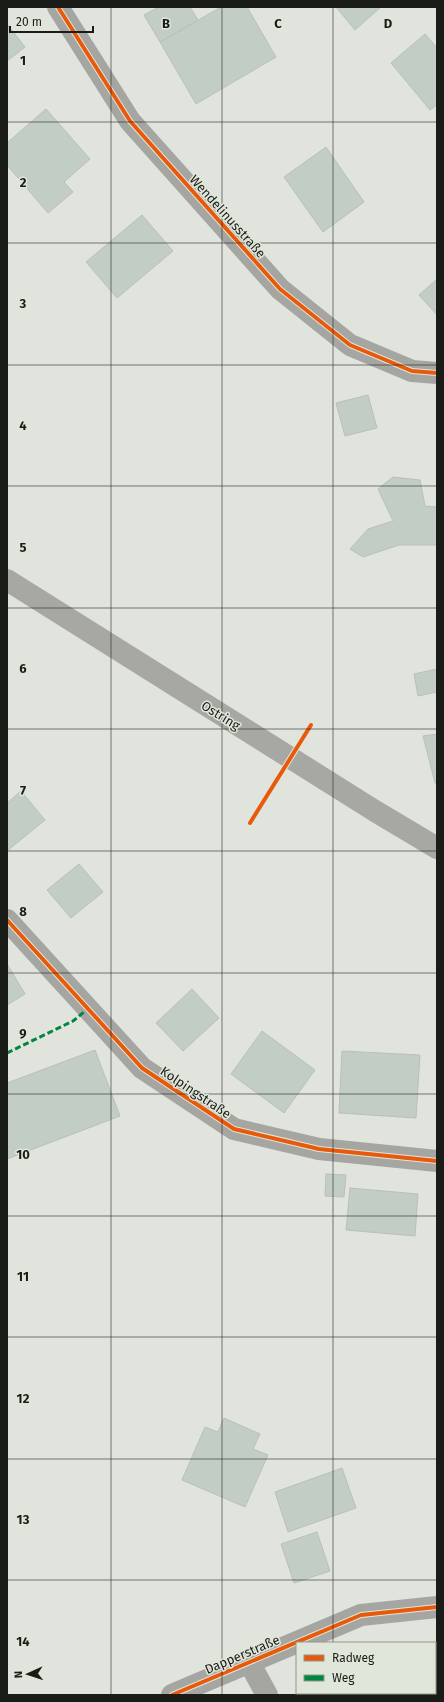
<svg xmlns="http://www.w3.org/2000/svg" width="444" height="1702" font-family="'Fira Sans',sans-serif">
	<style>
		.building { fill: #c2cdc5; stroke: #bbbfbb }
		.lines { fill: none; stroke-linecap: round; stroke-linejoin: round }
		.street { stroke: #a5a6a2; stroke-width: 22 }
		.primary { stroke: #a7a8a4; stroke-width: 22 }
		.quiet { stroke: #00873e; stroke-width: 3; stroke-dasharray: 6 3; stroke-linecap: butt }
		.cycleway-casing { stroke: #e0e7da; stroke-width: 6 }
		.cycleway { stroke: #e8590c; stroke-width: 4 }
		.grid { fill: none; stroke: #1a1c18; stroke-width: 1; stroke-opacity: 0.55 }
		.labels { text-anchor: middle; stroke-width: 3; stroke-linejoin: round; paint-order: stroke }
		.street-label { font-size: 13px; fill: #1a1c18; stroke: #e0e7da }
		.grid-label { font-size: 13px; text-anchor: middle; font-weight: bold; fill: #1a1c18; stroke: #e0e7da; stroke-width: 3; stroke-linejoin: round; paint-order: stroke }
	</style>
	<rect width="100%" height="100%" fill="#e0e4dd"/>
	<g class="building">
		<path d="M 159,7 L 190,7 L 198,20 L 160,42 L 144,15 Z"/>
		<path d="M 221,7 L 247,7 L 276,57 L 196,104 L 160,42 Z"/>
		<path d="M 336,7 L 381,7 L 355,30 Z"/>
		<path d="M 7,24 L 25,47 L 7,61 Z"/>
		<path d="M 425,34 L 437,48 L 437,105 L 430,110 L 391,63 Z"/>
		<path d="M 46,109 L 90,159 L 64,182 L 73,192 L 48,213 L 7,165 L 7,143 Z"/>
		<path d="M 326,147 L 364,202 L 323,232 L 284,177 Z"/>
		<path d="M 142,215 L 173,251 L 117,298 L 86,262 Z"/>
		<path d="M 437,279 L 437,315 L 419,295 Z"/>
		<path d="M 368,395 L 377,428 L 345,436 L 336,403 Z"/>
		<path d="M 393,477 L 420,480 L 425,506 L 437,507 L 437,545 L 399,545 L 363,557 L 350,549 L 368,529 L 393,521 L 378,489 Z"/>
		<path d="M 437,669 L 437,692 L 418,696 L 414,674 Z"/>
		<path d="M 437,734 L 437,784 L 435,783 L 423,736 Z"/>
		<path d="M 21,791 L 45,820 L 7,851 L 7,803 Z"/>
		<path d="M 79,864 L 103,892 L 71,918 L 47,890 Z"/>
		<path d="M 7,964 L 25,994 L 7,1005 Z"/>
		<path d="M 192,989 L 219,1018 L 183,1051 L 156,1023 Z"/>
		<path d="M 262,1031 L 315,1070 L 284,1113 L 231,1074 Z"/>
		<path d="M 95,1050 L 120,1116 L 7,1159 L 7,1083 Z"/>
		<path d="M 342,1051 L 420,1055 L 416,1118 L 339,1113 Z"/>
		<path d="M 326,1174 L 346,1175 L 344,1197 L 325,1196 Z"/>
		<path d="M 350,1188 L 418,1194 L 415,1236 L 346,1230 Z"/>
		<path d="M 224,1418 L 260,1434 L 253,1449 L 268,1455 L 245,1507 L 182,1480 L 205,1427 L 218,1432 Z"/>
		<path d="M 342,1468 L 356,1508 L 288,1532 L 275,1492 Z"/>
		<path d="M 317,1532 L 330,1571 L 294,1583 L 281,1544 Z"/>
		<path d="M 303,1693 L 371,1693 L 372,1695 L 299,1695 Z"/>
	</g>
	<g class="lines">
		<g class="street">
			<path d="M 58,7 L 130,121 L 280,289 L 350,345 L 412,371 L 437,373"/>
			<path d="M 7,920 L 142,1068 L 234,1129 L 319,1149 L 437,1161"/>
			<path d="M 249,1662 L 267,1695"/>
			<path d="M 172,1695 L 361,1615 L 437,1607"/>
		</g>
		<path class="primary" d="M 7,580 L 375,811 L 437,848"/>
		<path class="quiet" d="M 7,1053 L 73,1021 L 89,1008"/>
		<g class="cycleway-casing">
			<g id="cycleway">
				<path d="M 58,7 L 130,121 L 280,289 L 350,345 L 412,371 L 437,373"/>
				<path d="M 250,823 L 311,725"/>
				<path d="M 7,920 L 142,1068 L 234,1129 L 319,1149 L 437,1161"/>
				<path d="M 172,1695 L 361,1615 L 437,1607"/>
			</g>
		</g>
		<use href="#cycleway" class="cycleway"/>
	</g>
	<path class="grid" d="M 111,7 L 111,1695M 222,7 L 222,1695M 333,7 L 333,1643M 7,122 L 437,122M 7,243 L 437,243M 7,365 L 437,365M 7,486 L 437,486M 7,608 L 437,608M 7,729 L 437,729M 7,851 L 437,851M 7,973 L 437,973M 7,1094 L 437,1094M 7,1216 L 437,1216M 7,1337 L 437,1337M 7,1459 L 437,1459M 7,1580 L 437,1580M 333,1693 L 333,1695"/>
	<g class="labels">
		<g class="street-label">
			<text transform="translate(228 216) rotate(48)" y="5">Wendelinusstraße</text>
			<text transform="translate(221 715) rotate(32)" y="5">Ostring</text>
			<text transform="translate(196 1092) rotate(34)" y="5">Kolpingstraße</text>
			<text transform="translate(242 1654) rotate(-23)" y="5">Dapperstraße</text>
		</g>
	</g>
	<g class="grid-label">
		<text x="166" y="28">B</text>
		<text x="278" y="28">C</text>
		<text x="388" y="28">D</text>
		<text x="23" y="65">1</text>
		<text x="23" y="187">2</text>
		<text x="23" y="308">3</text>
		<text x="23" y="430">4</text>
		<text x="23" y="552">5</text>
		<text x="23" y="673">6</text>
		<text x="23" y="795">7</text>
		<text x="23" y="916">8</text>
		<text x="23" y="1038">9</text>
		<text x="23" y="1159">10</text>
		<text x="23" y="1281">11</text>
		<text x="23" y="1403">12</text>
		<text x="23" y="1524">13</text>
		<text x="23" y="1646">14</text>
	</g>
	<rect width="444" height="1702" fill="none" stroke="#1a1c18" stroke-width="16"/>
	<rect x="296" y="1642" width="140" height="52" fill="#e0e7da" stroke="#91968c"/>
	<rect x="304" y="1655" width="20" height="6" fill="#e8590c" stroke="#91968c"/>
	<text x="332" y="1662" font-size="12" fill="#1a1c18">Radweg</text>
	<rect x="304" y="1675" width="20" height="6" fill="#00873e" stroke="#91968c"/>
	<text x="332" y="1682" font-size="12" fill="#1a1c18">Weg</text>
	<g transform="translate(28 1674) rotate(267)" stroke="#e0e7da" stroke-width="3" paint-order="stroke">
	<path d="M0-3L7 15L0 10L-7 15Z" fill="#1a1c18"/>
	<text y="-6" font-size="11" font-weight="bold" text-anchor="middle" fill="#1a1c18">N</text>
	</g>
	<path d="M10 26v6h83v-6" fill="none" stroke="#1a1c18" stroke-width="2"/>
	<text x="16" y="26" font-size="12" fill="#1a1c18" stroke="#e0e7da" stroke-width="3" paint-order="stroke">20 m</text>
</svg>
